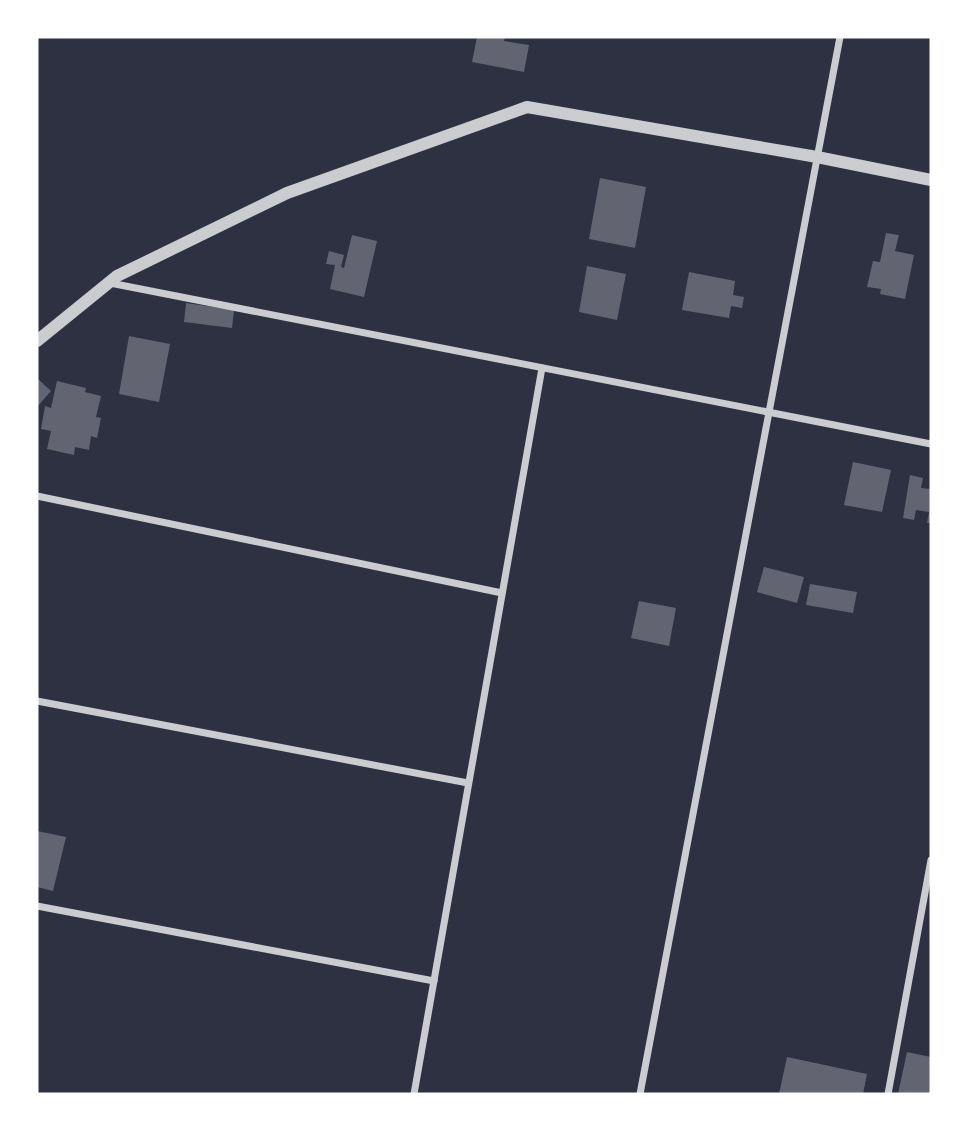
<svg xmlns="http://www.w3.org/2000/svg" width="968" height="1131" font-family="Merriweather,serif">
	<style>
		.building { fill: #626471 }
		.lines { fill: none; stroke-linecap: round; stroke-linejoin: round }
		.minor { stroke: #caccd0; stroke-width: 7 }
		.tertiary { stroke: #caccd0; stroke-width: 12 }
	</style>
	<rect width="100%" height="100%" fill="#2d3142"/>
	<g class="building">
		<path d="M 477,37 L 505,37 L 504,41 L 529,45 L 524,72 L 472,62 Z"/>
		<path d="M 600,178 L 646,187 L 635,248 L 589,239 Z"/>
		<path d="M 886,233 L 899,235 L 895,251 L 914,255 L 905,299 L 880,294 L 881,289 L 867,287 L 873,261 L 880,262 Z"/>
		<path d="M 352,235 L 377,241 L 364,297 L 330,289 L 335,265 L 326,264 L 329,251 L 344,255 L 341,267 L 344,268 Z"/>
		<path d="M 587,266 L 626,274 L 617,320 L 579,312 Z"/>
		<path d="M 689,272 L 735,281 L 733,295 L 744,297 L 742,308 L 731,306 L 729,318 L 682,310 Z"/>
		<path d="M 186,303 L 234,310 L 232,328 L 184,322 Z"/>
		<path d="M 129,336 L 170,344 L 159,402 L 119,394 Z"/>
		<path d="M 37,378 L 51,391 L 37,407 Z"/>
		<path d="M 57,381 L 86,388 L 85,392 L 101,396 L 96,417 L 101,418 L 97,438 L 91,436 L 89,450 L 75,447 L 74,455 L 47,449 L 51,431 L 41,429 L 45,406 L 51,408 Z"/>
		<path d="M 853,462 L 891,470 L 882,512 L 844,505 Z"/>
		<path d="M 910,475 L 923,478 L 921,488 L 931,489 L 931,523 L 927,523 L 929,512 L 916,510 L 914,520 L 903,518 Z"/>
		<path d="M 764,567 L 804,577 L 797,603 L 757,592 Z"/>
		<path d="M 810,584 L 857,592 L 853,613 L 806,605 Z"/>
		<path d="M 639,601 L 676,608 L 669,646 L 631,638 Z"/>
		<path d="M 37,831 L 66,837 L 53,891 L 37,887 Z"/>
		<path d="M 907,1052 L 931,1057 L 931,1094 L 898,1094 Z"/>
		<path d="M 787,1057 L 867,1074 L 863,1094 L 779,1094 Z"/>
	</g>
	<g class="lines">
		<g class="minor">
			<path d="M 110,283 L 931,444"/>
			<path d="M 37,496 L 502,593"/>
			<path d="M 37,701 L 468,783"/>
			<path d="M 37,906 L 434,981"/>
			<path d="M 414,1094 L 542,368"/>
			<path d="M 640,1094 L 840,37"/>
			<path d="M 888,1094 L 931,860"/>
		</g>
		<path class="tertiary" d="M 37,341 L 117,276 L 287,193 L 527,107 L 817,157 L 931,180"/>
	</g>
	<rect width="968" height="1131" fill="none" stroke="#ffffff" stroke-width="77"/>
</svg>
